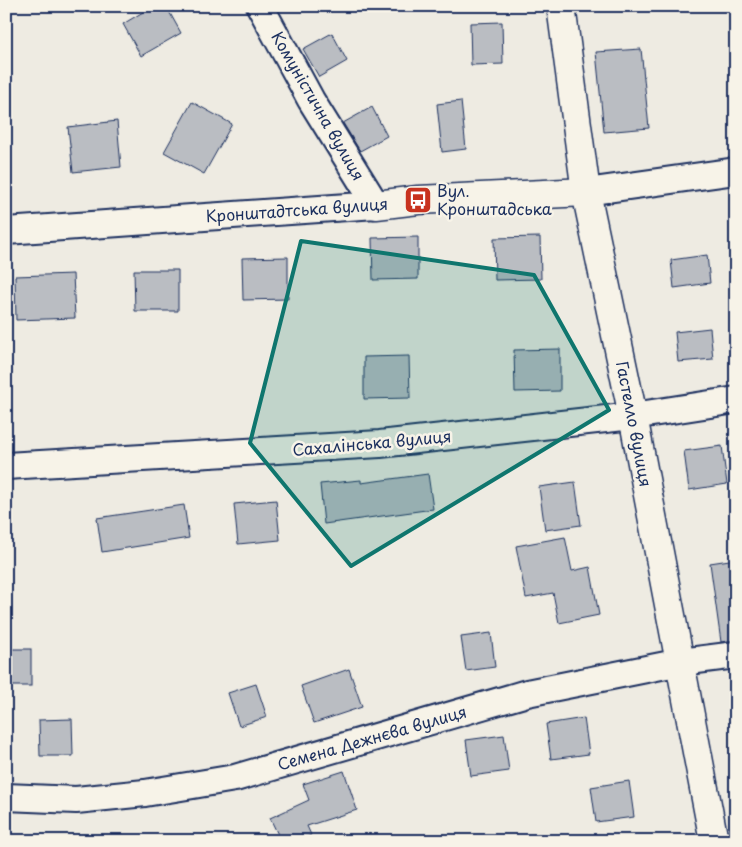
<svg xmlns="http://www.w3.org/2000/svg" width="742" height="847" font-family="'Playpen Sans',sans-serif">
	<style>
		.building { fill: #babdc2; stroke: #1b2f5e }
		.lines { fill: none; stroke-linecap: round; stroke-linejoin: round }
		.minor-casing { stroke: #1b2f5e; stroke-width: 30 }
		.tertiary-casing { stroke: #1b2f5e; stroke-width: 31 }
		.minor { stroke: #f7f3e8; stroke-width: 26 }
		.tertiary { stroke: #f7f3e8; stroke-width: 28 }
		.marked { fill: #0f766e; fill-opacity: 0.2; stroke: #0f766e; stroke-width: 4; stroke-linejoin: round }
		.labels { text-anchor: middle; stroke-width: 5; stroke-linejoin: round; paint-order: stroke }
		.street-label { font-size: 16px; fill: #1b2f5e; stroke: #f7f3e8 }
		.poi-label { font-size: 16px; fill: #1b2f5e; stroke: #f7f3e8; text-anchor: start }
	</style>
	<rect width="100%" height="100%" fill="#eeebe2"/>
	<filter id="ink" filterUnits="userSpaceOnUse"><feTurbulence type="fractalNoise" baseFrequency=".02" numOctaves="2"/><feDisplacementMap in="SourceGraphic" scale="10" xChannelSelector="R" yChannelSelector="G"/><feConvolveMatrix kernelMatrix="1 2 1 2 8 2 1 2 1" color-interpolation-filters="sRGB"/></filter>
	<g filter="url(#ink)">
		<g class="building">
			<path d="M 153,6 L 166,6 L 181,33 L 141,56 L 123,24 Z"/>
			<path d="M 502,22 L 503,64 L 471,65 L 470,23 Z"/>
			<path d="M 332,33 L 347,61 L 319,77 L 303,49 Z"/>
			<path d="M 641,49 L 649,128 L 604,132 L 596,52 Z"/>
			<path d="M 461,101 L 466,149 L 442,152 L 437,104 Z"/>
			<path d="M 192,102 L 232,124 L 204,174 L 164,152 Z"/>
			<path d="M 372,107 L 387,136 L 360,151 L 343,123 Z"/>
			<path d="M 117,121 L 121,167 L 73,172 L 68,127 Z"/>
			<path d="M 418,237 L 418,279 L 373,280 L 372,238 Z"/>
			<path d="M 540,237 L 541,279 L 495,280 L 494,238 Z"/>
			<path d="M 707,255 L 710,283 L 674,288 L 671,260 Z"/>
			<path d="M 288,257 L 288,299 L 243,300 L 242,258 Z"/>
			<path d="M 134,270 L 178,270 L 178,311 L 135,311 Z"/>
			<path d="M 73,274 L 75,318 L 16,320 L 15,276 Z"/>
			<path d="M 710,328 L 713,359 L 678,362 L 675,332 Z"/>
			<path d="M 560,349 L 560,391 L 515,392 L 514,350 Z"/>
			<path d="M 409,356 L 410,398 L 364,399 L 364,357 Z"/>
			<path d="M 722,446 L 727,484 L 689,490 L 684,451 Z"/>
			<path d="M 428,474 L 433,509 L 324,524 L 320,484 L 361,480 L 361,483 Z"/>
			<path d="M 575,482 L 581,525 L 545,530 L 539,487 Z"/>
			<path d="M 276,500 L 280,540 L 238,544 L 234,504 Z"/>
			<path d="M 184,505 L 189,538 L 102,552 L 97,518 Z"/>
			<path d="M 565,537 L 572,571 L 590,567 L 599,615 L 559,623 L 553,593 L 526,598 L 516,546 Z"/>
			<path d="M 736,559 L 736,640 L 721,642 L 710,563 Z"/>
			<path d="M 491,633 L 495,667 L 466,671 L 461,637 Z"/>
			<rect x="6" y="649" width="25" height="37"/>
			<path d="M 349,669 L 362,707 L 314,723 L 301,686 Z"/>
			<path d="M 256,684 L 267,717 L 239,726 L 228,693 Z"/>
			<path d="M 584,718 L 589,754 L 551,759 L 546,724 Z"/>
			<path d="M 72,719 L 73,756 L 40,756 L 39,720 Z"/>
			<path d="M 504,735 L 509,771 L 471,776 L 466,740 Z"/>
			<path d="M 344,771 L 357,810 L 307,826 L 311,835 L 298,841 L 281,841 L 270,818 L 309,800 L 303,784 Z"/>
			<path d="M 629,781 L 634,817 L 596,822 L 591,787 Z"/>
		</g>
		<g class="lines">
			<g class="minor-casing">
				<g id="minor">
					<path d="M 586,192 L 736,171"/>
					<path d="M 6,231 L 376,205 L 311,100 L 260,6"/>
					<path d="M 6,466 L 380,444 L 633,416 L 736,400"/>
					<path d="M 6,797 L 76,800 L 145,793 L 235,778 L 527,693 L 681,662 L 736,655"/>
				</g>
			</g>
			<g class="tertiary-casing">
				<g id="tertiary">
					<path d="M 561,6 L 586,192 L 633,416 L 714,841"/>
					<path d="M 376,205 L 418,200 L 586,192"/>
				</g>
			</g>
			<use href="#minor" class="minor"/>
			<use href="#tertiary" class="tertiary"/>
		</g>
	</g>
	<path class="marked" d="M 301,241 L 534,275 L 609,410 L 351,566 L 250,443 Z"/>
	<defs>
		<g id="bus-square" transform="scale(1.4375)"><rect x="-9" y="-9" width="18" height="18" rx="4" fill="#c8321e" stroke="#f7f3e8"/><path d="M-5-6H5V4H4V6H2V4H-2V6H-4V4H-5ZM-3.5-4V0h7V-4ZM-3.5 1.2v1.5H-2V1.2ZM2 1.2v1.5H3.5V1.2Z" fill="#fff"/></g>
	</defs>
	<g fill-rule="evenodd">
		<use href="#bus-square" x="418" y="200"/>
	</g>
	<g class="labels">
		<g class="street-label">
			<text transform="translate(318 106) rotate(60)" y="6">Комуністична вулиця</text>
			<text transform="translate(297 210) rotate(-4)" y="6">Кронштадтська вулиця</text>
			<text transform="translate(634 424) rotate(79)" y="6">Гастелло вулиця</text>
			<text transform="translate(372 443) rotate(-5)" y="6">Сахалінська вулиця</text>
			<text transform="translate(372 738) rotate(-16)" y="6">Семена Дежнєва вулиця</text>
		</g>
		<g class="poi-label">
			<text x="437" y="197">Вул.<tspan x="437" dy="18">Кронштадська</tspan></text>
		</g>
	</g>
	<rect width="742" height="847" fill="none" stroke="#f7f3e8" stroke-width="25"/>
	<rect x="12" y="12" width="717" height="822" fill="none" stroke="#1b2f5e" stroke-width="2" filter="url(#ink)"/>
</svg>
